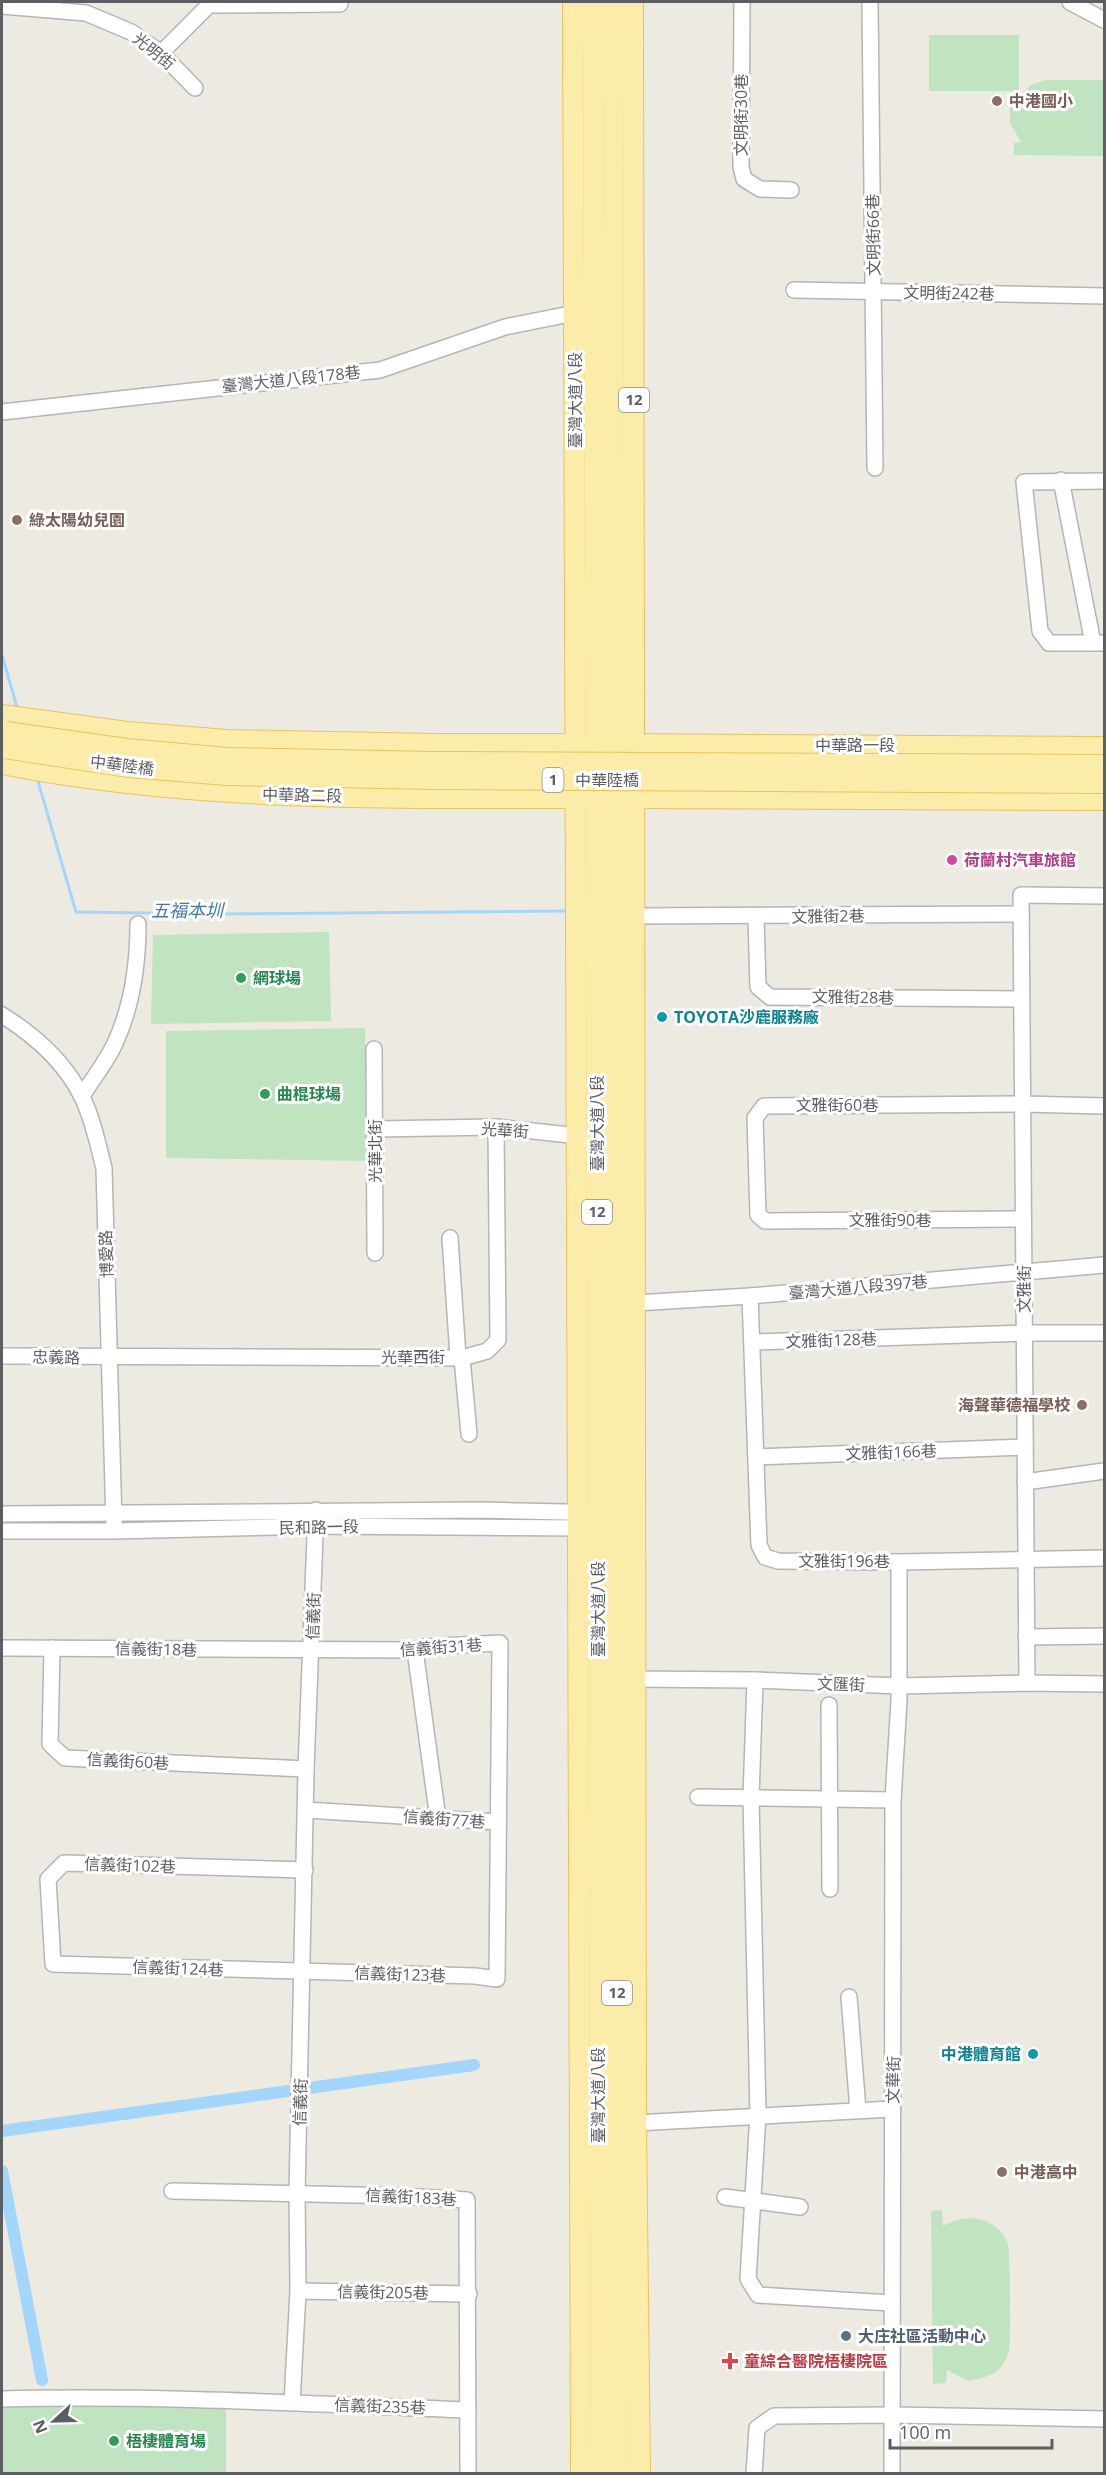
<svg xmlns="http://www.w3.org/2000/svg" width="1106" height="2475" font-family="'Open Sans','Noto Sans TC',sans-serif">
	<style>
		.green { fill: #c0e4c0 }
		.lines { fill: none; stroke-linecap: round; stroke-linejoin: round }
		.stream { stroke: #a4d6fb; stroke-width: 3 }
		.canal { stroke: #a4d6fb; stroke-width: 12 }
		.minor-casing { stroke: #b3b5b9; stroke-width: 18 }
		.major-casing { stroke: #ebc25d; stroke-width: 22 }
		.minor { stroke: #fff; stroke-width: 15 }
		.major { stroke: #fbeda9; stroke-width: 20 }
		.major-bridge-casing { stroke: #ebc25d; stroke-width: 22; stroke-linecap: butt }
		.major-bridge { stroke: #fbeda9; stroke-width: 20 }
		.education-dot { fill: #8d6e63; stroke: #fff; stroke-width: 2 }
		.hotel-dot { fill: #d1479c; stroke: #fff; stroke-width: 2 }
		.leisure-dot { fill: #2e9e5b; stroke: #fff; stroke-width: 2 }
		.culture-dot { fill: #0f9aa8; stroke: #fff; stroke-width: 2 }
		.service-dot { fill: #5c6f8a; stroke: #fff; stroke-width: 2 }
		.health-dot { fill: #e0444e; stroke: #fff; stroke-width: 2 }
		.labels { text-anchor: middle; stroke-width: 6; stroke-linejoin: round; paint-order: stroke }
		.shield { fill: #fff; stroke: #8c8e92; stroke-width: 1.5 }
		.shield-label { font-size: 15px; font-weight: bold; fill: #5b5e63 }
		.street-label { font-size: 16px; fill: #5b5e63; stroke: #fff }
		.education-label { font-size: 16px; font-weight: bold; fill: #785e54; stroke: #fff; text-anchor: start }
		.hotel-label { font-size: 16px; font-weight: bold; fill: #b23c85; stroke: #fff; text-anchor: start }
		.leisure-label { font-size: 16px; font-weight: bold; fill: #27864d; stroke: #fff; text-anchor: start }
		.culture-label { font-size: 16px; font-weight: bold; fill: #0d838f; stroke: #fff; text-anchor: start }
		.service-label { font-size: 16px; font-weight: bold; fill: #4e5e75; stroke: #fff; text-anchor: start }
		.health-label { font-size: 16px; font-weight: bold; fill: #be3a42; stroke: #fff; text-anchor: start }
		.water-label { font-size: 18px; font-style: italic; fill: #4277ac; stroke: #fff }
	</style>
	<rect width="100%" height="100%" fill="#edeae2"/>
	<g class="green">
		<rect x="929" y="35" width="90" height="56"/>
		<path d="M 1045,80 L 1104,80 L 1104,156 L 1014,155 L 1014,143 L 1021,142 L 1010,123 L 1010,106 L 1031,85 Z"/>
		<path d="M 329,932 L 331,1021 L 151,1024 L 153,935 Z"/>
		<path d="M 365,1028 L 365,1161 L 166,1158 L 166,1031 Z"/>
		<path d="M 942,2210 L 943,2226 C 966,2212 997,2216 1008,2244 C 1010,2251 1011,2341 1009,2350 C 1008,2355 1004,2364 1001,2367 C 994,2376 979,2379 968,2381 L 947,2370 L 946,2383 L 933,2384 L 931,2211 Z"/>
		<path d="M 2,2404 L 226,2408 L 226,2473 L 2,2474 Z"/>
	</g>
	<g class="lines">
		<g class="stream">
			<path d="M 2,655 L 18,711"/>
			<path d="M 37,778 L 76,912 L 219,914 L 566,911"/>
		</g>
		<g class="canal">
			<path d="M 2,2131 L 474,2065"/>
			<path d="M 2,2171 L 42,2380"/>
		</g>
		<g class="minor-casing">
			<g id="minor">
				<path d="M 742,2 L 741,167 L 744,179 L 760,189 L 791,190"/>
				<path d="M 870,2 L 875,468"/>
				<path d="M 1070,2 L 1104,20"/>
				<path d="M 209,5 L 340,4 L 340,2"/>
				<path d="M 2,6 L 86,13 L 131,32 L 161,53 L 195,88"/>
				<path d="M 161,53 L 209,5 L 209,2"/>
				<path d="M 794,290 L 1104,296"/>
				<path d="M 2,412 L 380,370 L 505,327 L 575,313"/>
				<path d="M 1061,480 L 1093,643"/>
				<path d="M 1104,481 L 1024,482 L 1040,631 L 1049,643 L 1104,643"/>
				<path d="M 635,916 L 1021,914"/>
				<path d="M 756,917 L 758,987 L 770,997 L 1021,999"/>
				<path d="M 2,1015 C 34,1035 65,1062 82,1097 C 93,1119 98,1145 104,1168 L 114,1523"/>
				<path d="M 374,1049 L 375,1253"/>
				<path d="M 82,1096 C 93,1078 108,1060 116,1041 C 133,1003 138,964 138,924"/>
				<path d="M 375,1129 L 496,1127 L 588,1137"/>
				<path d="M 1023,1219 L 765,1221 L 758,1215 L 755,1118 L 764,1106 L 1023,1104 L 1104,1106"/>
				<path d="M 450,1238 L 458,1357"/>
				<path d="M 750,1296 L 759,1545 L 765,1557 L 778,1561 L 899,1562 L 1104,1558"/>
				<path d="M 628,1297 L 636,1303 L 750,1296 L 1104,1265"/>
				<path d="M 753,1342 L 1024,1333 L 1104,1333"/>
				<path d="M 2,1356 L 462,1358 L 487,1351 L 498,1340 L 496,1127"/>
				<path d="M 462,1358 L 469,1434"/>
				<path d="M 757,1457 L 1025,1447"/>
				<path d="M 1025,1482 L 1104,1471"/>
				<path d="M 2,1514 L 481,1510 L 609,1513"/>
				<path d="M 2,1531 L 114,1531 L 316,1526 L 586,1528"/>
				<path d="M 1026,1637 L 1104,1636"/>
				<path d="M 2,1648 L 415,1650 L 423,1647 L 500,1643 L 497,1979 L 475,1976 L 53,1964 L 48,1879 L 64,1863 L 305,1870"/>
				<path d="M 52,1648 L 50,1744 L 65,1758 L 306,1769"/>
				<path d="M 415,1650 L 438,1819"/>
				<path d="M 625,1679 L 755,1680 L 899,1686 L 1027,1683 L 1104,1684"/>
				<path d="M 755,1680 L 751,1798 L 758,2114 L 748,2279 L 758,2295 L 891,2303"/>
				<path d="M 1027,1683 L 1021,895 L 1104,896"/>
				<path d="M 829,1705 L 830,1889"/>
				<path d="M 698,1797 L 893,1800"/>
				<path d="M 306,1810 L 497,1822"/>
				<path d="M 849,1997 L 858,2110"/>
				<path d="M 580,2126 L 892,2109"/>
				<path d="M 172,2191 L 401,2196 L 467,2200 L 468,2474"/>
				<path d="M 725,2197 L 800,2207"/>
				<path d="M 298,2291 L 469,2294"/>
				<path d="M 2,2399 C 157,2395 313,2404 468,2410"/>
				<path d="M 292,2403 L 298,2291 L 297,2193 L 306,1769 L 316,1510"/>
				<path d="M 754,2474 L 757,2428 L 774,2416 L 893,2415 L 1104,2419"/>
				<path d="M 892,2474 L 893,1800 L 899,1700 L 899,1562"/>
			</g>
		</g>
		<g class="major-casing">
			<g id="major">
				<path d="M 573,2 L 581,2474"/>
				<path d="M 593,2 L 601,2474"/>
				<path d="M 613,2 L 617,2124 L 620,2474"/>
				<path d="M 633,2 L 636,2123 L 640,2474"/>
				<path d="M 2,715 L 127,732 L 227,740 L 435,744 L 589,744"/>
				<path d="M 621,744 L 1104,747"/>
				<path d="M 2,764 C 194,802 392,798 588,798"/>
				<path d="M 623,798 L 1104,800"/>
			</g>
		</g>
		<use href="#minor" class="minor"/>
		<use href="#major" class="major"/>
		<g class="major-bridge-casing">
			<g id="major-bridge">
				<path d="M 6,732 L 127,749 L 227,758 L 434,762 L 1104,765"/>
				<path d="M 4,748 L 128,767 L 227,775 L 434,779 L 1104,783"/>
			</g>
		</g>
		<use href="#major-bridge" class="major-bridge"/>
	</g>
	<g class="education-dot">
		<circle cx="997" cy="101" r="6"/>
		<circle cx="17" cy="520" r="6"/>
		<circle cx="1082" cy="1405" r="6"/>
		<circle cx="1002" cy="2172" r="6"/>
	</g>
	<circle class="hotel-dot" cx="952" cy="860" r="6"/>
	<g class="leisure-dot">
		<circle cx="241" cy="978" r="6"/>
		<circle cx="265" cy="1094" r="6"/>
		<circle cx="114" cy="2441" r="6"/>
	</g>
	<g class="culture-dot">
		<circle cx="662" cy="1017" r="6"/>
		<circle cx="1033" cy="2054" r="6"/>
	</g>
	<circle class="service-dot" cx="846" cy="2336" r="6"/>
	<path class="health-dot" d="M727 2352h6v6h6v6h-6v6h-6v-6h-6v-6h6z"/>
	<g class="labels">
		<g class="shield">
			<rect x="619" y="388" width="30" height="24" rx="4.5"/>
			<rect x="542.5" y="768" width="21" height="24" rx="4.5"/>
			<rect x="582" y="1200" width="30" height="24" rx="4.5"/>
			<rect x="602" y="1981" width="30" height="24" rx="4.5"/>
		</g>
		<g class="shield-label">
			<text x="634" y="405">12</text>
			<text x="553" y="785">1</text>
			<text x="597" y="1217">12</text>
			<text x="617" y="1998">12</text>
		</g>
		<g class="street-label">
			<text transform="translate(154 51) rotate(39)" y="6">光明街</text>
			<text transform="translate(741 115) rotate(-90)" y="6">文明街30巷</text>
			<text transform="translate(873 235) rotate(-91)" y="6">文明街66巷</text>
			<text transform="translate(949 293) rotate(1)" y="6">文明街242巷</text>
			<text transform="translate(291 379) rotate(-6)" y="6">臺灣大道八段178巷</text>
			<text transform="translate(575 400) rotate(-90)" y="6">臺灣大道八段</text>
			<text x="855" y="751">中華路一段</text>
			<text transform="translate(122 765) rotate(7)" y="6">中華陸橋</text>
			<text x="607" y="786">中華陸橋</text>
			<text transform="translate(302 795) rotate(1)" y="6">中華路二段</text>
			<text transform="translate(828 916) rotate(-1)" y="6">文雅街2巷</text>
			<text transform="translate(853 997) rotate(1)" y="6">文雅街28巷</text>
			<text x="837" y="1111">文雅街60巷</text>
			<text transform="translate(597 1123) rotate(-90)" y="6">臺灣大道八段</text>
			<text transform="translate(505 1130) rotate(4)" y="6">光華街</text>
			<text transform="translate(375 1151) rotate(-90)" y="6">光華北街</text>
			<text x="890" y="1226">文雅街90巷</text>
			<text transform="translate(106 1254) rotate(-92)" y="6">博愛路</text>
			<text transform="translate(858 1287) rotate(-5)" y="6">臺灣大道八段397巷</text>
			<text transform="translate(1024 1289) rotate(-90)" y="6">文雅街</text>
			<text transform="translate(831 1340) rotate(-2)" y="6">文雅街128巷</text>
			<text transform="translate(56 1357) rotate(1)" y="6">忠義路</text>
			<text x="413" y="1363">光華西街</text>
			<text transform="translate(891 1452) rotate(-2)" y="6">文雅街166巷</text>
			<text transform="translate(319 1527) rotate(-1)" y="6">民和路一段</text>
			<text x="844" y="1567">文雅街196巷</text>
			<text transform="translate(598 1609) rotate(-90)" y="6">臺灣大道八段</text>
			<text transform="translate(313 1616) rotate(-88)" y="6">信義街</text>
			<text transform="translate(441 1647) rotate(-4)" y="6">信義街31巷</text>
			<text transform="translate(156 1649) rotate(1)" y="6">信義街18巷</text>
			<text transform="translate(841 1684) rotate(2)" y="6">文匯街</text>
			<text transform="translate(128 1761) rotate(3)" y="6">信義街60巷</text>
			<text transform="translate(444 1819) rotate(4)" y="6">信義街77巷</text>
			<text transform="translate(130 1865) rotate(2)" y="6">信義街102巷</text>
			<text transform="translate(178 1968) rotate(2)" y="6">信義街124巷</text>
			<text transform="translate(400 1974) rotate(2)" y="6">信義街123巷</text>
			<text transform="translate(893 2080) rotate(-89)" y="6">文華街</text>
			<text transform="translate(598 2095) rotate(-90)" y="6">臺灣大道八段</text>
			<text transform="translate(300 2102) rotate(-88)" y="6">信義街</text>
			<text transform="translate(411 2197) rotate(3)" y="6">信義街183巷</text>
			<text transform="translate(383 2292) rotate(1)" y="6">信義街205巷</text>
			<text transform="translate(380 2406) rotate(2)" y="6">信義街235巷</text>
		</g>
		<g class="education-label">
			<text x="1009" y="107">中港國小</text>
			<text x="29" y="526">綠太陽幼兒園</text>
			<text x="1070" y="1411" text-anchor="end">海聲華德福學校</text>
			<text x="1014" y="2178">中港高中</text>
		</g>
		<g class="hotel-label">
			<text x="964" y="866">荷蘭村汽車旅館</text>
		</g>
		<g class="leisure-label">
			<text x="253" y="984">網球場</text>
			<text x="277" y="1100">曲棍球場</text>
			<text x="126" y="2447">梧棲體育場</text>
		</g>
		<g class="culture-label">
			<text x="674" y="1023">TOYOTA沙鹿服務廠</text>
			<text x="1021" y="2060" text-anchor="end">中港體育館</text>
		</g>
		<g class="service-label">
			<text x="858" y="2342">大庄社區活動中心</text>
		</g>
		<g class="health-label">
			<text x="744" y="2367">童綜合醫院梧棲院區</text>
		</g>
		<g class="water-label">
			<text x="187" y="917">五福本圳</text>
		</g>
	</g>
	<rect width="1106" height="2475" fill="none" stroke="#5b5e63" stroke-width="6"/>
	<g transform="translate(54 2421) rotate(248)" stroke="#ffffff" stroke-width="4.5" paint-order="stroke">
	<path d="M0-4.5L10 22L0 15L-10 22Z" fill="#5b5e63"/>
	<text y="-9" font-size="16" font-weight="bold" text-anchor="middle" fill="#5b5e63">N</text>
	</g>
	<path d="M890 2439v9h162v-9" fill="none" stroke="#5b5e63" stroke-width="3"/>
	<text x="899" y="2439" font-size="18" fill="#5b5e63" stroke="#ffffff" stroke-width="4.5" paint-order="stroke">100 m</text>
</svg>
